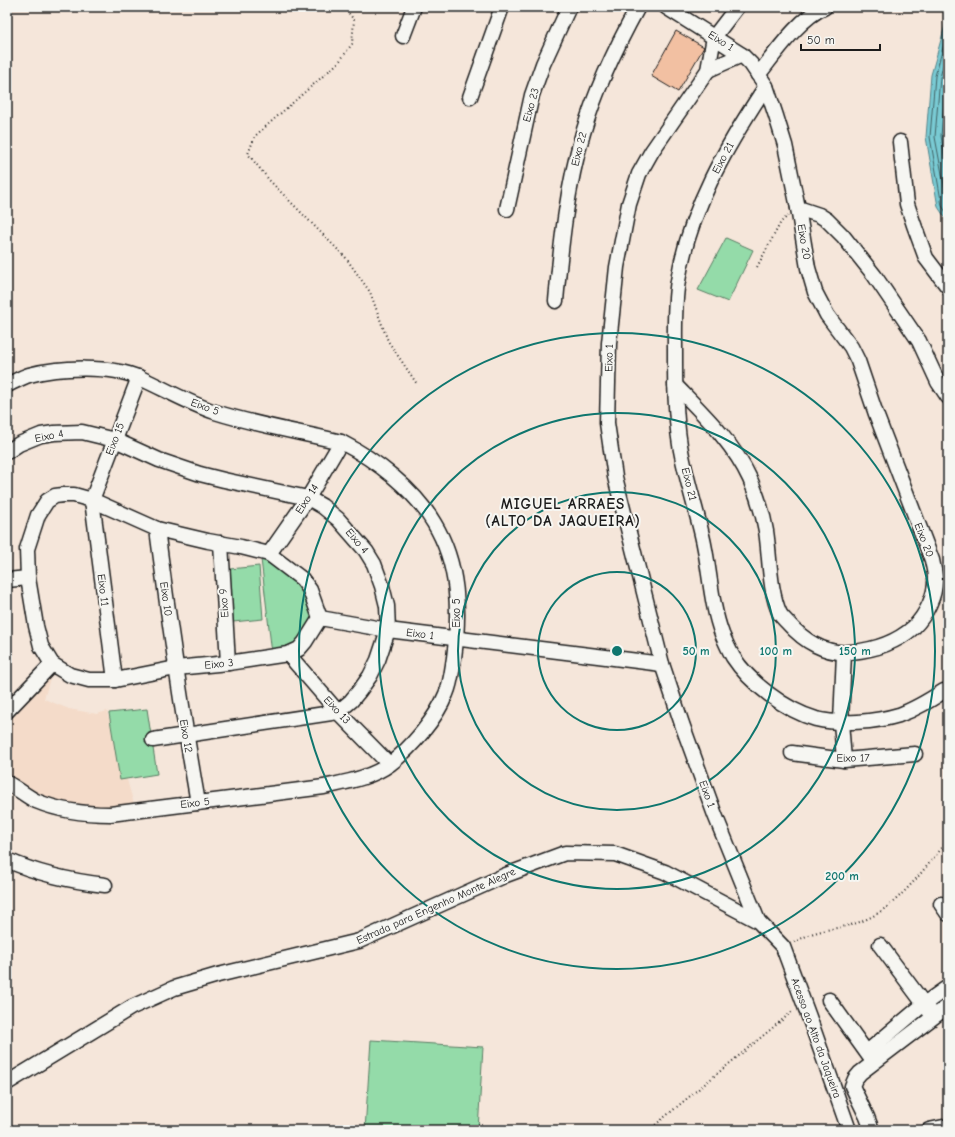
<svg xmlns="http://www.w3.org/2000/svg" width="955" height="1137" viewBox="0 0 955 1137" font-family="'Comic Neue',sans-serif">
  <rect width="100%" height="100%" fill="#f5e6da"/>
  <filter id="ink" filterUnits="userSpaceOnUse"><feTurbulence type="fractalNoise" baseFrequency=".025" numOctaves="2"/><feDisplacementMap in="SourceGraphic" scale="8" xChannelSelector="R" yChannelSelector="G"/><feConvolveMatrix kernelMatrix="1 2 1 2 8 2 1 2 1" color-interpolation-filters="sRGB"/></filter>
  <g filter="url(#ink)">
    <path fill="#f4dbc9" d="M52 672 44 699 69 709 97 714 107 711 134 804 96 808 57 803 32 792 7 776V721Z"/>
    <g fill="#94dba9" stroke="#587c62">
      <path d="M726 238 753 250 728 302 698 290Z"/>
      <path d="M261 559 298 581 310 601 312 621 297 644 272 654Z"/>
      <path d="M259 566 263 619 233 622 230 569Z"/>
      <path d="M147 709 157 774 120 780 109 713Z"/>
      <path d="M371 1040 483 1047 478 1130H365Z"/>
    </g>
    <path fill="#79cad3" stroke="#54848a" d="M948 15V222L938 207 926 137 931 75Z"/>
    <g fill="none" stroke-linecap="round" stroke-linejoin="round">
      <g stroke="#416265" stroke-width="1">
        <path d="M948 30 935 76 930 137 942 206 948 215"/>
        <path d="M948 48 940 77 935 137 948 206"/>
        <path d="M948 71 946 78 941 136 948 176"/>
      </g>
    </g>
    <path fill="#f2c0a2" stroke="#1c1c1c" d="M676 31 704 47 678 92 651 76Z"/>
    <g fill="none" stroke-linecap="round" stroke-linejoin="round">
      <g stroke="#1c1c1c" stroke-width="17">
        <g id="minor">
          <path d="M666 7 742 55 751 64 766 86 776 116 785 145 798 208 808 268 815 292 827 315 851 347 858 361 876 414 932 560C933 566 935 572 935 578 936 595 926 615 914 627 896 643 875 650 851 652 826 655 804 641 788 623 785 620 782 617 780 614 769 591 770 556 766 531 763 513 757 495 750 479 733 442 703 414 675 385"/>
          <path d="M737 7 714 37 708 70 652 151 639 174 629 204 617 267 609 343 607 423 615 477 662 664 682 724 715 815 758 921"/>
          <path d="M403 36 414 7"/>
          <path d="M708 70 742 55"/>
          <path d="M758 75C775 54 800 17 825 7"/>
          <path d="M766 86C727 145 689 210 678 281 674 304 675 328 675 352 675 383 675 414 680 445 685 475 695 505 702 535 710 567 710 602 722 634 725 641 729 650 733 657 750 683 785 710 816 719 840 725 876 722 899 715 916 709 930 700 944 691"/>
          <path d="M470 97 502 7"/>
          <path d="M900 142 907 204 914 225 926 258 948 287"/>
          <path d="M798 208 819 215 827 220 843 236 874 275 919 341 938 382 948 397"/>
          <path d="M507 209 532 95 543 64 569 7"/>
          <path d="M556 301C561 244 567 187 583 133 596 89 616 47 638 7"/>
          <path d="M7 385C14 382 22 377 29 375 59 367 111 365 140 378 165 389 188 403 215 412 256 425 299 432 341 442 376 460 414 489 434 523 459 564 460 612 454 658 452 670 451 683 446 694 436 719 411 748 390 764 371 778 346 782 324 787L110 814C85 814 60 811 36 801 26 796 17 788 7 783"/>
          <path d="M7 452 19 444 41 435 54 433 82 432 115 440 159 460 200 474 224 480 308 498 322 506 338 519 366 551 374 564 382 586 387 606 388 630 378 660 370 676 360 690 351 701 338 712 153 740"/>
          <path d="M63 495H74L92 500 157 529 208 541 241 547 269 554 302 579 310 590 320 618 305 642 299 649 288 654 228 663 176 668 115 680H89L70 675 52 664 41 646 36 626 28 578 27 549 38 515 47 501 55 496Z"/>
          <path d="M157 529C169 621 182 712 198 803"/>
          <path d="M221 543 228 663"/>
          <path d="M269 554 308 498 341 442"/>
          <path d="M7 580 28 578"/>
          <path d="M320 618 388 630 662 664"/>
          <path d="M288 654 338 712 389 764"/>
          <path d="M115 680 92 500 139 377"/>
          <path d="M7 711 52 664"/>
          <path d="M792 753 844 760 915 754"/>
          <path d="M844 760 841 722 844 653"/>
          <path d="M7 860C38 874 71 881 105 885"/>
          <path d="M941 904 948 914"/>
          <path d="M880 945 930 1012"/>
          <path d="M829 1000 872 1060"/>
          <path d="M867 1052 924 1004 948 987"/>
          <path d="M7 1083 132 1007 174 988 218 975 359 941 506 875 565 853 615 854 665 872 758 921 783 947 809 1017 849 1130"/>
          <path d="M872 1130 867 1117 852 1086 855 1079 860 1073 948 1006"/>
          <path d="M929 1130 948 1126"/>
        </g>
      </g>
      <g stroke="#1c1c1c" stroke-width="2" stroke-dasharray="1 3" stroke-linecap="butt">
        <path d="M344 7 354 20 352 44 339 62 255 136 248 154 270 181 346 258 370 292 388 341 417 384"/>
        <path d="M757 267 781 222 788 216"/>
        <path d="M794 942C801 939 807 935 814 933 832 928 850 927 867 919 899 905 925 867 948 841"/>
        <path d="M649 1130 793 1011"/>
      </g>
      <use href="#minor" stroke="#f6f6f2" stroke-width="14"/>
    </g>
  </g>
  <g fill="none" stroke="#0f766e" stroke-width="2">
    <circle cx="617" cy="651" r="79"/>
    <circle cx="617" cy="651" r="159"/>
    <circle cx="617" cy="651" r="238"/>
    <circle cx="617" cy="651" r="318"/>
  </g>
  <g text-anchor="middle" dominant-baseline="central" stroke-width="4" stroke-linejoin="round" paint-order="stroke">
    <g font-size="11" fill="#1c1c1c" stroke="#f6f6f2">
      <text transform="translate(721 41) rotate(32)">Eixo 1</text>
      <text transform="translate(531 105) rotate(-75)">Eixo 23</text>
      <text transform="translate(579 149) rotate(-76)">Eixo 22</text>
      <text transform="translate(723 158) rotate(-62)">Eixo 21</text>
      <text transform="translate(804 242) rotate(80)">Eixo 20</text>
      <text transform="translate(609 358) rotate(-89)">Eixo 1</text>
      <text transform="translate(205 407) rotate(20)">Eixo 5</text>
      <text transform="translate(49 436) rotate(-11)">Eixo 4</text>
      <text transform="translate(115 439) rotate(-69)">Eixo 15</text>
      <text transform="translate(689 484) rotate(76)">Eixo 21</text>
      <text transform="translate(307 499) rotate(-57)">Eixo 14</text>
      <text transform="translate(924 540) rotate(69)">Eixo 20</text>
      <text transform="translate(357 541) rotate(50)">Eixo 4</text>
      <text transform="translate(103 590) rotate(83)">Eixo 11</text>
      <text transform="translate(166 599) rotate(82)">Eixo 10</text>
      <text transform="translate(224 603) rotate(-94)">Eixo 9</text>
      <text transform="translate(456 613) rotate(-90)">Eixo 5</text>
      <text transform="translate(420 634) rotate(7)">Eixo 1</text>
      <text transform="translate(219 664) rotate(-6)">Eixo 3</text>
      <text transform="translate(337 710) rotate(47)">Eixo 13</text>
      <text transform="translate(186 736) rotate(80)">Eixo 12</text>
      <text transform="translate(853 758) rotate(-1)">Eixo 17</text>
      <text transform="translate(707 794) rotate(70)">Eixo 1</text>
      <text transform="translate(195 803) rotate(-7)">Eixo 5</text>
      <text transform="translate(436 906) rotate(-24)">Estrada para Engenho Monte Alegre</text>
      <text transform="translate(816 1038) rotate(70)">Acesso ao Alto da Jaqueira</text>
    </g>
    <g font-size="15" font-weight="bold" letter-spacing="1" fill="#1c1c1c" stroke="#f6f6f2">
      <text x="563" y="504">MIGUEL ARRAES<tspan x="563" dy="17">(ALTO DA JAQUEIRA)</tspan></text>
    </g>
  </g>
  <circle cx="617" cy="651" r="6" fill="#0f766e" stroke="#f6f6f2" stroke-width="2"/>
  <g font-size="12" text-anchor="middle" font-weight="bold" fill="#0f766e" stroke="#f6f6f2" stroke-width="4" stroke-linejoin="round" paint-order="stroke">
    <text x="696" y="655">50 m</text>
    <text x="776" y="655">100 m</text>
    <text x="855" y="655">150 m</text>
    <text x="842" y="880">200 m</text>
  </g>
  <rect width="955" height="1137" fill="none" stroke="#f6f6f2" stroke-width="24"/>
  <rect x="12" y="12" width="931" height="1113" fill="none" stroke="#1c1c1c" stroke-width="1.5" filter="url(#ink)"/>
  <path d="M801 44v6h79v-6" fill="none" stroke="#1c1c1c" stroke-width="2"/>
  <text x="807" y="44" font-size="12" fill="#1c1c1c" stroke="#f6f6f2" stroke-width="3" paint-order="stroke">50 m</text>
</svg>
